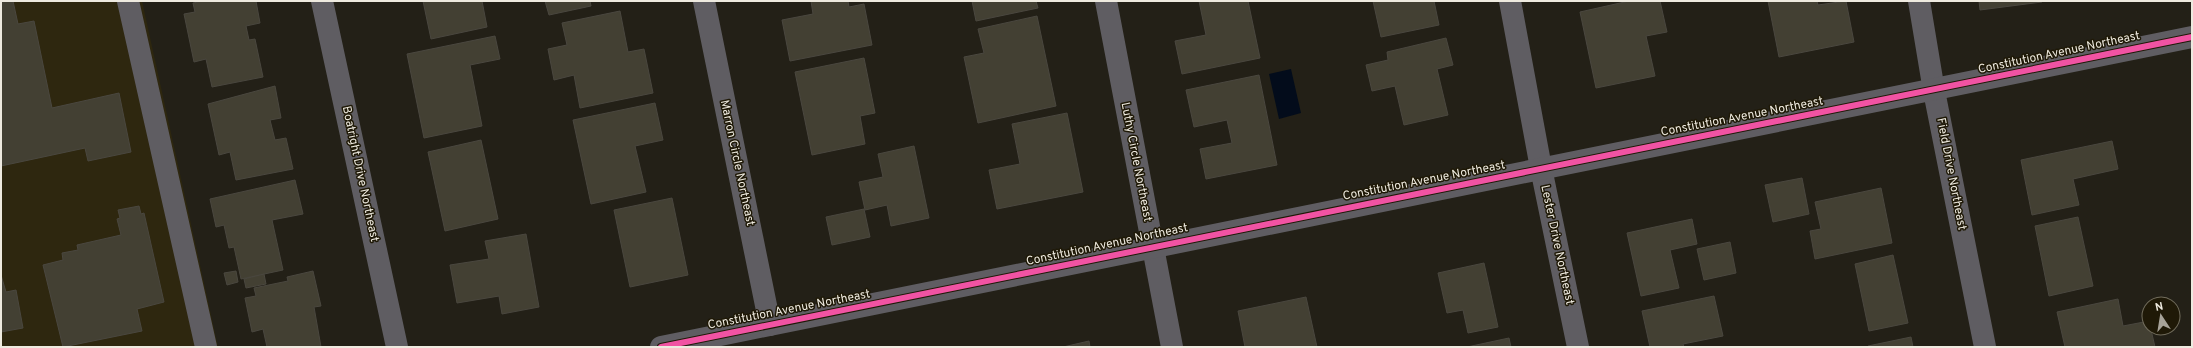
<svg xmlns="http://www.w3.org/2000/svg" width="2193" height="348" viewBox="0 0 2193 348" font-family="Overpass,sans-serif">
  <rect width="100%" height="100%" fill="#232017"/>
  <path fill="#2e270f" d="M1 1H142L218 347H1Z"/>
  <path fill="#030c1b" d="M1291 69 1301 113 1279 119 1269 74Z"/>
  <g fill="#434033" stroke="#4a473f">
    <path d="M1 1H13L18 24 34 21 52 108 119 93 131 152 88 161 85 148 1 166Z"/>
    <path d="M203 1H256L260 23 246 26 249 40 255 39 263 77 212 87 206 59 194 62 184 14 195 12 193 3Z"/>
    <path d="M423 1H482L487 27 431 39Z"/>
    <path d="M545 1H590L591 6 549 15Z"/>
    <path d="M811 1H848L849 7 864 4 872 45 790 61 782 20 813 14Z"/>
    <path d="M972 1H1036L1038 8 976 21Z"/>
    <path d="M1199 1H1248L1260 58 1182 74 1175 41 1206 35Z"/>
    <path d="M1373 1H1434L1439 25 1381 37Z"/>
    <path d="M1629 1H1660L1667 32 1646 36 1655 76 1596 88 1580 12Z"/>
    <path d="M1768 1H1817L1818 5 1846 1 1854 42 1779 57Z"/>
    <path d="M1979 1H2042V2L1980 10Z"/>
    <path d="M620 11 628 52 644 49 653 93 580 108 574 75 554 80 548 49 567 45 562 23Z"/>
    <path d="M1037 16 1056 106 978 123 964 57 984 53 978 29Z"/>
    <path d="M495 36 500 59 470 65 482 126 424 138 407 54Z"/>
    <path d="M1446 38 1453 65 1437 69 1448 115 1404 125 1395 86 1372 91 1366 65 1388 60 1387 52Z"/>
    <path d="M864 58 875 113 860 116 865 144 812 155 795 72Z"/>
    <path d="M1259 75 1277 165 1206 179 1200 149 1232 143 1227 120 1194 127 1186 90Z"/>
    <path d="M275 86 281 118 270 120 275 140 286 138 293 169 236 180 230 152 219 155 208 104Z"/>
    <path d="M655 103 663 140 635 146 646 192 591 204 573 120Z"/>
    <path d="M1067 113 1083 192 997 209 989 170 1020 164 1012 124Z"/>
    <path d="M481 140 498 219 445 231 428 152Z"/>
    <path d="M2112 141 2118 169 2073 179 2079 205 2032 215 2021 160Z"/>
    <path d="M914 146 929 218 891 226 887 205 865 210 859 182 883 177 878 154Z"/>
    <path d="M1802 178 1809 214 1773 222 1765 185Z"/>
    <path d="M295 180 303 214 272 220 283 270 241 279 234 247 229 248 224 225 216 227 210 199Z"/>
    <path d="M1881 188 1892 243 1815 259 1810 231 1821 229 1815 202Z"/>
    <path d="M672 198 688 275 630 287 614 210Z"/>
    <path d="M139 206 141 214 144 213 164 302 137 309 142 331 63 347 43 265 63 260 62 253 78 250 77 245 121 235 117 219 120 218 118 210Z"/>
    <path d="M864 209 870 237 832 245 826 217Z"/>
    <path d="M2078 217 2093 286 2049 296 2035 226Z"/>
    <path d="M1692 219 1697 244 1670 250 1679 288 1641 296 1627 233Z"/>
    <path d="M526 234 539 307 502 314 499 296 457 303 450 265 489 259 485 241Z"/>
    <path d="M1730 242 1736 273 1704 280 1697 249Z"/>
    <path d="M1893 255 1908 323 1869 331 1855 264Z"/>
    <path d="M1484 263 1498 327 1468 333 1463 310 1447 313 1438 273Z"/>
    <path d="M236 271 238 282 227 285 224 273Z"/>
    <path d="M313 271 321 306 314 307 321 347H267L263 329 252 332 245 298 256 296 254 288 288 281 287 277Z"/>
    <path d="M264 274 266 284 246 288 244 279Z"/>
    <path d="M1 275 6 292 16 290 23 328 1 332Z"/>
    <path d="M1714 296 1723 336 1683 344 1684 347H1650L1642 311Z"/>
    <path d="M1306 297 1317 347H1245L1238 311Z"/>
    <path d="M2118 299 2123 326 2149 321 2155 347H2065L2057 312Z"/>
    <path d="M1911 337 1913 347H1869L1868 346Z"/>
    <path d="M1509 338 1511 347H1467Z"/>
    <path d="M1089 341 1090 347H1063Z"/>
  </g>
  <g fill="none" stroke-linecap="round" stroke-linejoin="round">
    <g stroke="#5f5d62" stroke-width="22">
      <path d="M128 1 206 347"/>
      <path d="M322 1 397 347"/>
      <path d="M704 1 770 325"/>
      <path d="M1106 1 1172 347"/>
      <path d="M1510 1 1541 168 1578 347"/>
      <path d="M1919 1 1934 91 1985 347"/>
      <path d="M661 347 2192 37"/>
    </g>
    <g stroke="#1f1907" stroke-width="8">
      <path id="cycleway" d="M661 347 2192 37"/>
    </g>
    <use href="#cycleway" stroke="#f153a3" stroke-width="6"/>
  </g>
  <g text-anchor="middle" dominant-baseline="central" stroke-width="3" stroke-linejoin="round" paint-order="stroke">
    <g font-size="12" fill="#eeeadf" stroke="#1f1907">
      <text transform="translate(2059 53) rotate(-12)">Constitution Avenue Northeast</text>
      <text transform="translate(1742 117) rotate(-11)">Constitution Avenue Northeast</text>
      <text transform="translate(1136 162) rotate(79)">Luthy Circle Northeast</text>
      <text transform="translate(737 163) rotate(78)">Marron Circle Northeast</text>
      <text transform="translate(360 174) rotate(78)">Boatright Drive Northeast</text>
      <text transform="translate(1951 174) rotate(79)">Field Drive Northeast</text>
      <text transform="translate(1424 181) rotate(-11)">Constitution Avenue Northeast</text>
      <text transform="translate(1107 245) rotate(-12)">Constitution Avenue Northeast</text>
      <text transform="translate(1557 245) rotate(78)">Lester Drive Northeast</text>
      <text transform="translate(789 310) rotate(-11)">Constitution Avenue Northeast</text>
    </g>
  </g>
  <rect width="2193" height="348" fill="none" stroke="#eeeadf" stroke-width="4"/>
  <g transform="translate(2161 316) rotate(348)"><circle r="19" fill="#1f1907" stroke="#726d5d"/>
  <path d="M0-3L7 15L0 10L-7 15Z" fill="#a7a399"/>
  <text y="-6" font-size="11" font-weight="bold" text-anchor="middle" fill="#eeeadf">N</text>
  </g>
</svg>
